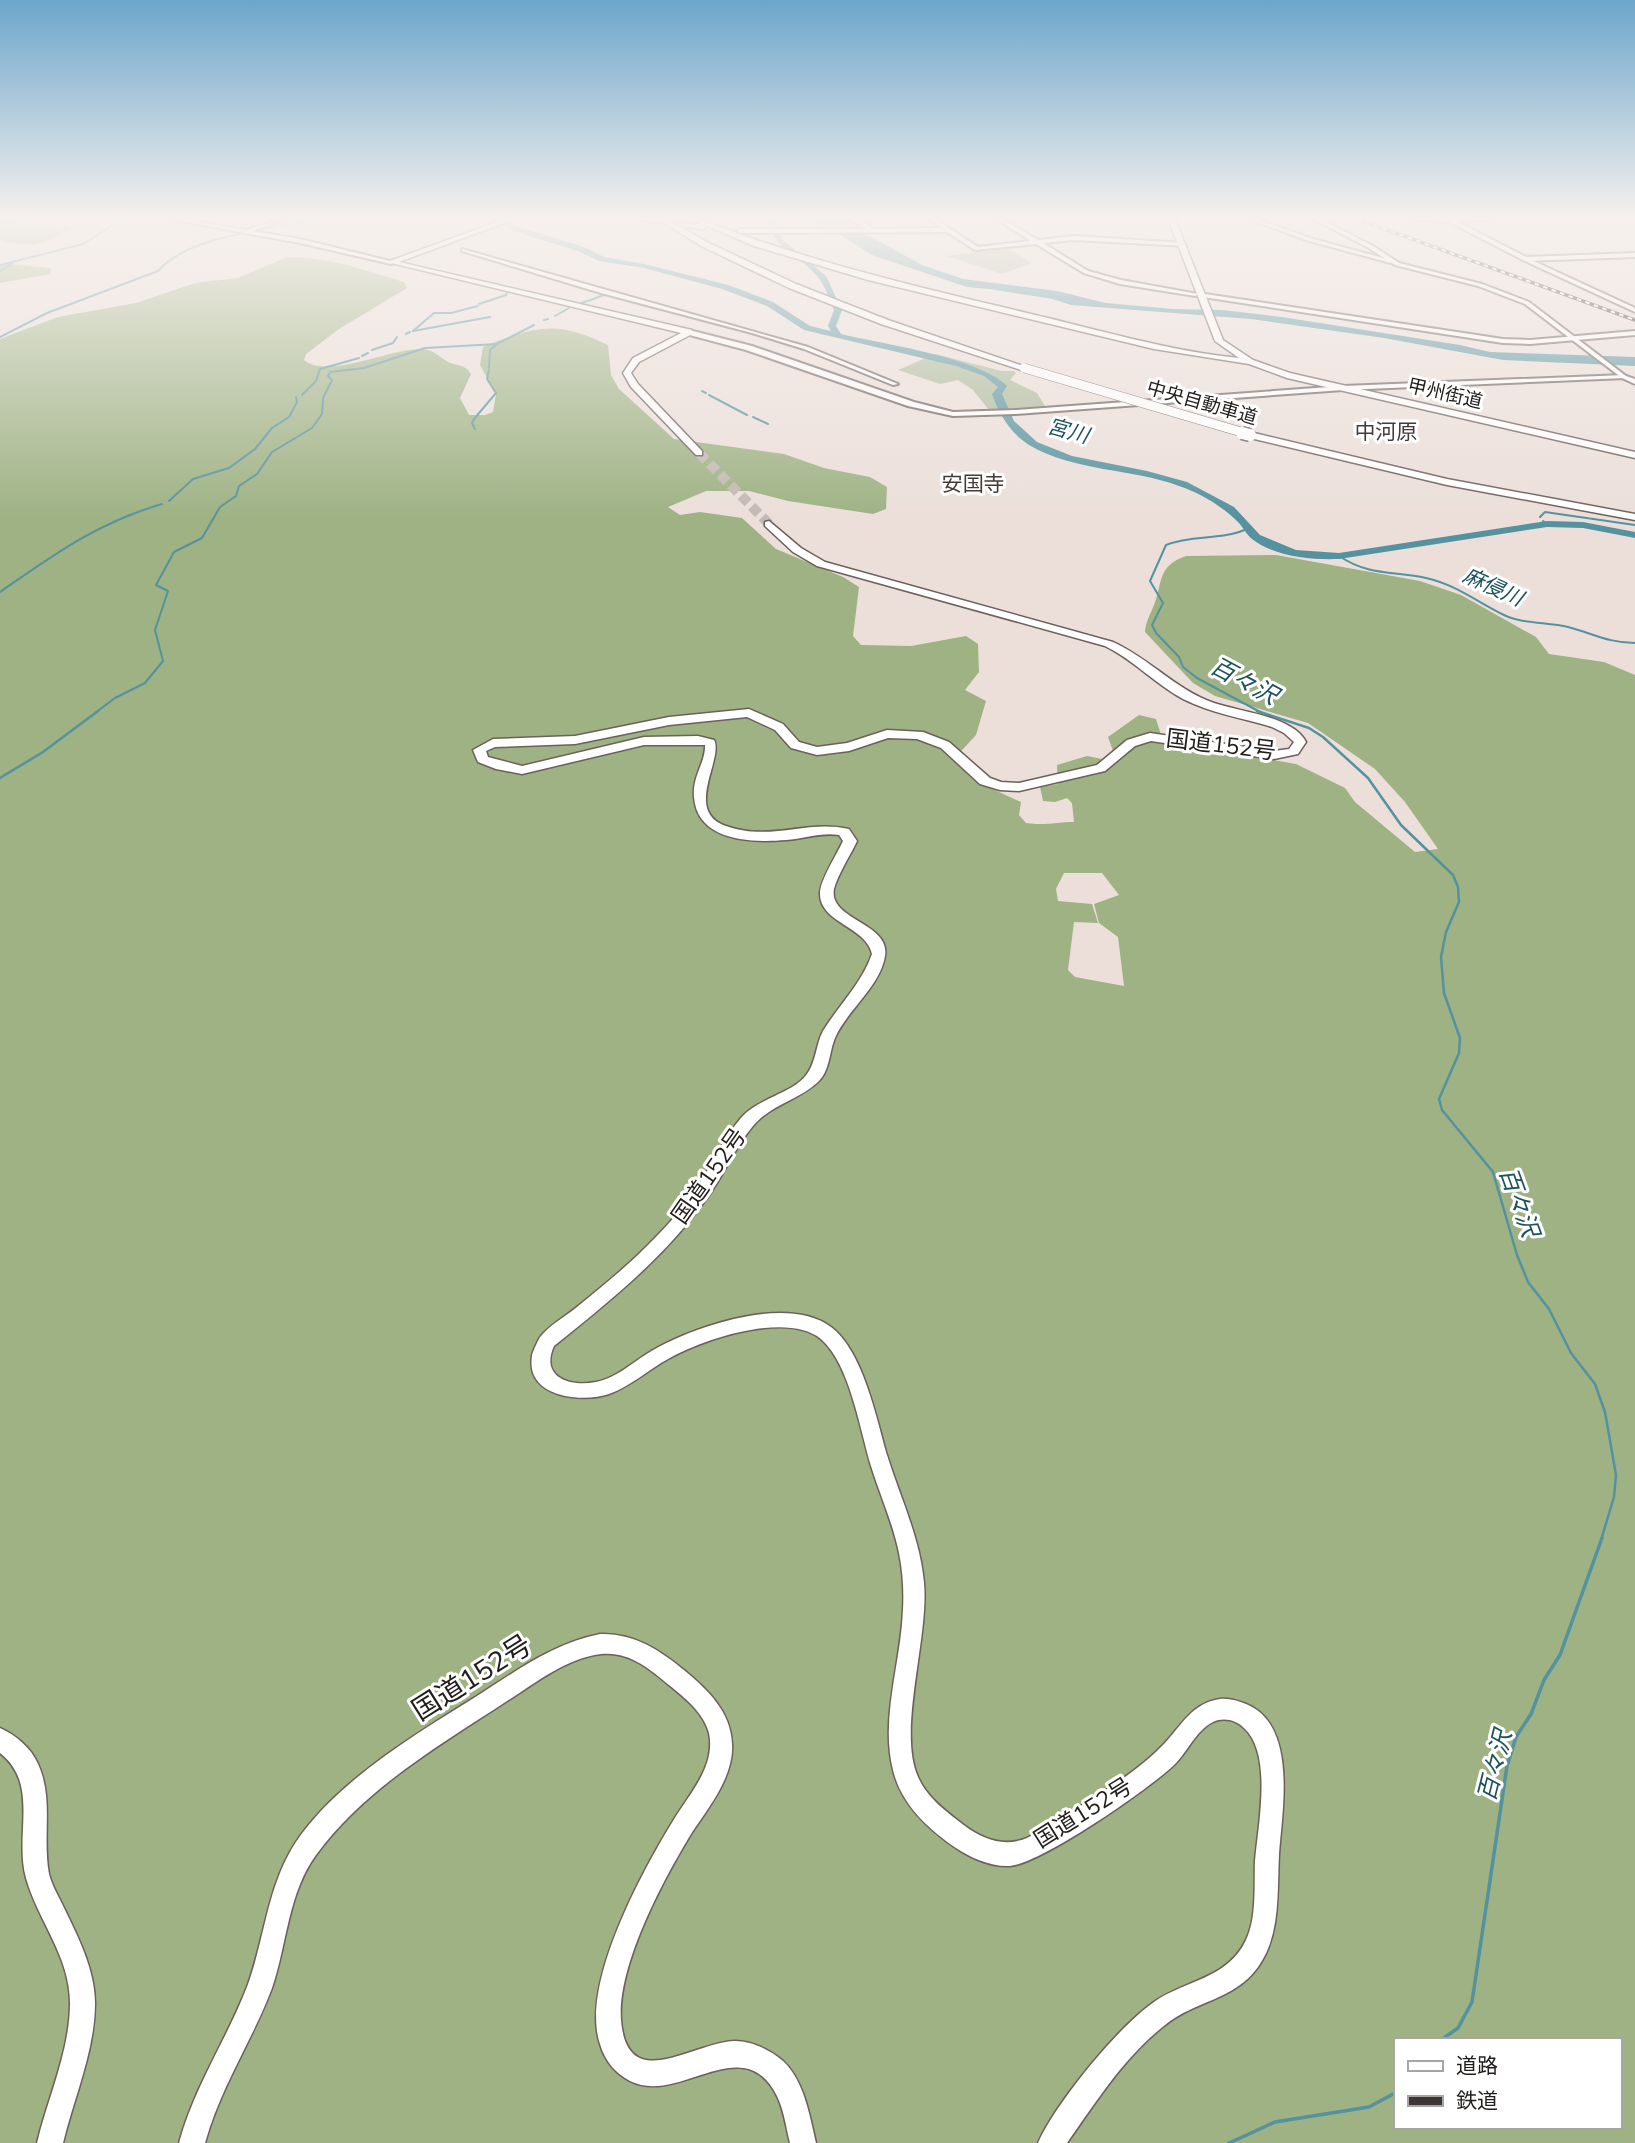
<svg xmlns="http://www.w3.org/2000/svg" width="1635" height="2143" viewBox="0 0 1635 2143" font-family="'Nunito Sans','Noto Sans JP',sans-serif">
  <rect width="100%" height="100%" fill="#ecdfda"/>
  <g fill="#abb999">
    <path d="M1007 248 1032 263 1002 274 946 256Z"/>
    <path d="M935 354 1002 371H1014L1016 373 1010 380 1037 393 1046 408 989 410 973 390 958 380 940 384 898 370Z"/>
  </g>
  <g fill="#9eb284" fill-rule="evenodd">
    <path d="M0 219 73 227C45 244 33 249 0 240Z"/>
    <path d="M287 257C325 256 368 271 404 282L407 288 339 329 306 354 304 360C327 380 394 347 423 349 434 350 439 357 448 362 457 366 465 364 471 374L460 398 469 415H485L493 412 496 394 480 365 483 347C491 343 500 340 509 337 550 323 569 327 608 345L611 375 619 389 674 439 784 454 824 468 870 477 887 487 886 509 873 514 788 501 749 491H706L668 507 680 515 700 512 742 518 776 549 843 577 859 587 853 636 861 645 911 646 966 636 978 644 979 672 965 690 986 701 976 735 953 760 986 786 1021 802 1019 815 1026 823C1045 826 1056 822 1074 822L1072 803 1067 798 1055 802 1043 801 1040 787 1058 784 1057 765 1087 756 1117 762 1108 737 1139 715 1156 719 1163 741 1296 764 1345 788 1355 802 1415 852 1438 849 1405 802 1375 769 1308 723 1215 696 1193 683 1145 632C1146 621 1150 615 1154 605 1163 582 1157 566 1186 556L1276 555 1420 581 1461 595 1536 637 1549 654 1604 662 1635 675V2143H0V339L58 317 136 303 195 283 238 278ZM1064 873H1102L1119 895 1094 904 1099 923 1118 937 1124 986 1075 977 1068 970 1074 922 1098 923 1092 904 1058 901 1056 889ZM1395 2040H1619V2127H1395Z"/>
    <path d="M7 264 51 268 50 274 0 283V266Z"/>
  </g>
  <path fill="#54929f" d="M807 219H839L922 265 963 279 1057 291 1106 303 1173 309 1222 310 1282 317 1460 345 1490 352 1635 357V366L1503 360 1384 338 1251 319 1071 305 1034 293 967 287 872 255 828 227Z"/>
  <g fill="none" stroke-linecap="round" stroke-linejoin="round">
    <g stroke="#54929f" stroke-width="2">
      <path d="M0 265 83 244 123 219"/>
      <path d="M0 271 13 263"/>
      <path d="M582 303 604 295"/>
      <path d="M479 304 506 295 508 291 503 290"/>
      <path d="M555 316 569 308"/>
      <path d="M544 320 548 319"/>
      <path d="M413 331 490 317"/>
      <path d="M413 331 434 313H451L478 306"/>
      <path d="M406 334 410 332"/>
      <path d="M0 337 47 313 158 271C190 234 274 229 321 219"/>
      <path d="M372 350 393 343 397 337"/>
      <path d="M362 356 368 353"/>
      <path d="M489 368 490 350 497 344"/>
      <path d="M702 391 706 393"/>
      <path d="M302 395 316 381 320 369 359 358"/>
      <path d="M709 395 747 415"/>
      <path d="M753 417 768 424"/>
      <path d="M475 429 472 423 474 419 496 393 487 379 489 370"/>
      <path d="M169 501 193 479 229 468 255 449 272 428 289 417 297 402 296 397"/>
      <path d="M1540 517 1545 512 1635 525"/>
      <path d="M1543 521 1547 524"/>
      <path d="M1249 528C1223 541 1193 534 1166 545L1150 581 1163 603 1152 625 1156 633 1179 657 1183 667 1197 678 1262 713"/>
      <path d="M1339 556C1369 576 1393 571 1426 578 1457 585 1477 602 1504 615 1522 624 1548 622 1568 627 1592 633 1608 643 1635 643"/>
      <path d="M0 592C55 554 97 523 162 504"/>
      <path d="M95 713 115 698 145 683 163 661 155 630 168 591 156 585 174 552 202 538 220 507 236 496 239 486 257 474 272 452 312 428 322 414 323 398 332 380 328 376 330 372 364 368 425 348 497 344 534 325"/>
    </g>
    <g stroke="#54929f" stroke-width="2.5">
      <path d="M1257 711 1309 728 1323 737 1368 778 1401 825 1453 875 1458 887 1459 902 1446 932 1441 957 1444 993 1460 1038 1459 1053 1439 1099 1442 1110 1493 1172 1517 1255 1528 1282 1549 1309 1571 1353 1595 1384 1605 1412 1616 1475 1614 1497 1601 1540"/>
      <path d="M0 778 43 752 98 711"/>
    </g>
    <g stroke="#54929f" stroke-width="3.5">
      <path d="M1441 2040 1458 2028 1472 2002 1507 1766 1516 1737 1531 1714 1544 1680 1560 1655 1602 1538"/>
      <path d="M1229 2143 1275 2122 1369 2107 1395 2093"/>
    </g>
    <g fill="#54929f" fill-rule="evenodd">
      <path d="M490 219H499L519 227 584 247 604 257 644 264 728 285 773 302 810 326 831 331 828 326 834 310C830 301 826 288 820 280 801 253 779 259 767 219H774L784 241 826 276 842 310 836 326 841 334C883 344 978 357 1007 386L1002 394 1014 421 1037 442 1072 456 1147 471 1187 482 1234 507 1260 535 1296 550 1339 553 1547 521 1583 522 1635 532V538L1583 528 1547 527 1339 559C1311 560 1275 557 1252 539 1246 534 1243 527 1238 522 1222 506 1200 493 1179 486 1131 468 1075 472 1029 445 1011 434 999 414 992 394L998 387 984 376 956 366 804 330 767 306 722 289 644 268 599 261 578 251 513 231Z"/>
      <path d="M992 286 1060 296 1064 298 1060 300 995 290Z"/>
    </g>
    <path stroke="#c4b8b4" stroke-width="6" stroke-dasharray="6 3.5" stroke-linecap="butt" d="M703 227 740 231"/>
    <path stroke="#c4b8b4" stroke-width="10" stroke-dasharray="10 5" stroke-linecap="butt" d="M699 453 769 524"/>
    <g stroke="#6b605c" stroke-width="4">
      <g id="tertiary">
        <path d="M279 219H286L249 232 244 231Z"/>
        <path d="M638 219H653L662 221 659 223Z"/>
        <path d="M849 219H856L875 229 942 228 929 219H935L978 247 1031 241 996 219H1002L1038 240 1074 236 1184 243 1186 246 1074 240 1043 243 1088 271 1121 280 1198 294 1195 296 1120 284 1084 273 1036 244 975 250 947 232 740 233 737 231 740 229H866Z"/>
        <path d="M1249 219H1256L1313 239 1394 261 1391 263 1309 241Z"/>
        <path d="M1448 219H1497L1450 222Z"/>
        <path d="M677 223 703 225 706 227 703 229 679 226Z"/>
        <path d="M462 249 808 347 898 384 893 385 804 349 752 333 601 293 462 251Z"/>
        <path d="M1523 258H1527L1635 308V312L1523 260Z"/>
        <path d="M1205 294 1503 339 1530 340 1635 331V335L1530 344 1503 343 1203 297Z"/>
        <path d="M1624 375 1627 377 1626 378 1343 390 1340 388 1343 386Z"/>
      </g>
    </g>
    <g stroke="#6b605c" stroke-width="4">
      <g id="secondary">
        <path d="M1313 219H1320L1373 246 1399 263 1482 284 1529 302 1626 376 1635 379V384L1622 378 1525 304 1478 286 1395 265 1369 248Z"/>
        <path d="M1408 219H1452L1526 257 1635 253V257L1525 261 1449 222Z"/>
      </g>
    </g>
    <g stroke="#6b605c" stroke-width="4">
      <g id="primary">
        <path d="M170 219H182L300 239 394 262 391 264 300 243Z"/>
        <path d="M689 330 752 346 914 402 953 412 1015 410 1343 386 1347 388 1343 390 1015 414 953 416 908 406 746 350 686 334 685 332Z"/>
      </g>
    </g>
    <g stroke="#6b605c" stroke-width="3">
      <g id="trunk">
        <path d="M505 219H515L399 262 692 330V334L639 362 631 373 638 384 702 451V455H696L631 387 623 373 633 358 681 333 387 262Z"/>
        <path d="M691 219H700C808 262 919 287 1031 314 1100 330 1169 351 1239 358L1215 341 1168 219H1175L1223 340 1253 360 1290 373 1635 452V458L1287 378 1249 364 1154 349 868 280 754 246Z"/>
        <path d="M769 521 801 548 825 562 1113 642C1149 658 1176 690 1214 703 1240 712 1293 716 1306 742L1298 754 1274 759 1151 741 1135 746 1105 771 1019 791 1000 790 980 784 941 748 917 739 888 738 849 751 817 755 791 748 775 730 747 717 669 725 575 744 495 747 486 751 488 757 522 766 644 737 698 736 714 740C724 759 683 811 726 826 770 842 808 819 849 829L857 841C850 856 838 874 834 889 828 920 891 923 885 956 880 987 847 1010 835 1038 829 1052 830 1071 818 1082 799 1100 770 1105 753 1126 734 1148 724 1175 707 1198 665 1257 610 1301 554 1346 540 1377 569 1387 596 1382 618 1378 636 1359 655 1349 698 1325 788 1295 831 1327 862 1350 876 1416 886 1452 899 1495 920 1537 924 1583 929 1638 897 1731 918 1777 927 1798 948 1813 965 1826 984 1840 1006 1848 1029 1837 1070 1812 1131 1779 1164 1744 1182 1725 1192 1703 1220 1699 1229 1698 1238 1701 1246 1704 1298 1725 1282 1811 1279 1854 1277 1892 1281 1935 1258 1967 1235 2000 1194 2001 1165 2025 1124 2057 1096 2102 1067 2143H1038C1056 2103 1117 2028 1154 2002 1185 1980 1228 1979 1246 1940 1257 1918 1254 1885 1255 1861 1258 1825 1273 1754 1244 1728 1236 1720 1224 1717 1213 1722 1196 1730 1187 1753 1174 1765 1149 1789 1042 1863 1010 1866 991 1867 971 1858 956 1848 928 1829 901 1804 893 1770 880 1718 901 1663 903 1610 904 1591 903 1572 899 1553 893 1523 880 1495 871 1466 860 1430 850 1364 821 1339 787 1311 703 1339 668 1359 648 1370 631 1386 609 1394 583 1403 525 1398 532 1356 532 1353 539 1338 541 1336 550 1325 566 1316 577 1307 604 1285 630 1264 654 1239 670 1223 686 1204 698 1186 713 1163 723 1139 741 1118 758 1098 794 1093 807 1074 816 1062 816 1044 823 1031 839 1005 862 983 872 954 866 926 818 923 820 892 821 879 837 854 843 841L839 835C821 832 804 839 786 840 751 843 697 841 694 797 692 776 706 762 705 745H644L522 774 496 769 478 762 473 750 493 739 575 736 669 717 749 709 783 724 799 742 817 747 847 743 887 730 923 732 949 742 990 778 1001 782 1019 783 1097 765 1127 740 1150 733 1274 751 1289 749 1294 742 1284 733 1272 727C1243 718 1210 713 1183 699 1155 684 1134 660 1105 646L817 566 793 552 765 526V522Z"/>
        <path d="M600 1634C634 1633 660 1650 685 1671 708 1690 731 1712 732 1744 734 1777 708 1808 691 1834 663 1880 617 1966 621 2020 627 2096 693 2042 735 2041 752 2041 770 2050 783 2061 804 2080 810 2117 816 2143H790C786 2127 784 2110 777 2096 743 2028 679 2106 630 2081 615 2073 605 2061 600 2044 580 1985 642 1872 673 1821 689 1794 716 1767 709 1733 704 1713 684 1697 669 1685 649 1668 628 1651 601 1654 566 1658 536 1683 507 1701 440 1745 364 1789 316 1855 288 1893 287 1944 272 1988 252 2041 220 2088 205 2143H179C195 2085 226 2041 247 1987 265 1939 267 1886 296 1842 337 1781 416 1734 477 1696 516 1671 554 1643 600 1634Z"/>
        <path d="M0 1728C16 1735 31 1748 38 1764 54 1799 42 1837 49 1874 52 1886 59 1897 64 1908 78 1937 95 1970 95 2003 95 2051 74 2097 63 2143H37C48 2097 70 2051 70 2003 70 1956 38 1921 26 1878 14 1835 40 1784 0 1753Z"/>
      </g>
    </g>
    <g stroke="#6b605c" stroke-width="3">
      <g id="motorway">
        <path d="M658 219H667L707 242 796 284 888 320 1029 368 1021 370 881 324 789 288 701 246Z"/>
        <path d="M1250 432 1447 479 1635 514V520L1447 485 1246 437V433Z"/>
      </g>
    </g>
    <use href="#tertiary" fill="#fff" fill-rule="evenodd"/>
    <use href="#secondary" fill="#fff" fill-rule="evenodd"/>
    <use href="#primary" fill="#fff" fill-rule="evenodd"/>
    <use href="#trunk" fill="#fff" fill-rule="evenodd"/>
    <use href="#motorway" fill="#fff" fill-rule="evenodd"/>
    <g stroke="#3c3734" stroke-width="3.5">
      <path id="rail" d="M1357 219 1635 320"/>
    </g>
    <use href="#rail" stroke="#fff" stroke-width="2" stroke-dasharray="4.5" stroke-linecap="butt"/>
    <g stroke="#6b605c" stroke-width="10" stroke-linecap="butt">
      <path id="motorway-bridge-far1" d="M1024 368 1248 434"/>
    </g>
    <g stroke="#6b605c" stroke-width="15" stroke-linecap="butt">
      <path id="motorway-bridge" d="M1242 433 1250 435"/>
    </g>
    <use href="#motorway-bridge-far1" stroke="#fff" stroke-width="9"/>
    <use href="#motorway-bridge" stroke="#fff" stroke-width="12"/>
  </g>
  <linearGradient id="sky" x2="0" y2="1"><stop stop-color="#6da6cb"/><stop offset="0.42" stop-color="#f6f1ee"/><stop offset="1" stop-color="#f6f1ee" stop-opacity="0"/></linearGradient>
  <rect width="1635" height="519" fill="url(#sky)"/>
  <g text-anchor="middle" dominant-baseline="central" stroke-width="6" stroke-linejoin="round" paint-order="stroke">
    <g font-size="19" fill="#221e1c" stroke="#fff">
      <text transform="translate(1445 394) rotate(13)">甲州街道</text>
      <text transform="translate(1202 403) rotate(16)">中央自動車道</text>
    </g>
    <g font-size="21" font-style="italic" fill="#1d535e" stroke="#fff">
      <text transform="translate(1068 431) rotate(15)">宮川</text>
      <text transform="translate(1493 587) rotate(24)">麻侵川</text>
    </g>
    <g font-size="21" fill="#443a36" stroke="#fff">
      <text x="1386" y="432">中河原</text>
      <text x="973" y="484">安国寺</text>
    </g>
    <g font-size="23" fill="#221e1c" stroke="#fff">
      <text transform="translate(1221 745) rotate(7)">国道152号</text>
      <text transform="translate(709 1176) rotate(-55)">国道152号</text>
      <text transform="translate(1083 1813) rotate(-32)">国道152号</text>
    </g>
    <g font-size="24" font-style="italic" fill="#1d535e" stroke="#fff">
      <text transform="translate(1244 681) rotate(28)">百々沢</text>
      <text transform="translate(1519 1202) rotate(70)">百々沢</text>
      <text transform="translate(1495 1766) rotate(-76)">百々沢</text>
    </g>
    <g font-size="28" fill="#221e1c" stroke="#fff">
      <text transform="translate(472 1678) rotate(-32)">国道152号</text>
    </g>
  </g>
  <rect x="1394" y="2038" width="228" height="91" fill="#ffffff" stroke="#a7a5a4" stroke-width="2"/>
  <rect x="1408" y="2061" width="35" height="10" fill="#ffffff" stroke="#a7a5a4" stroke-width="2"/>
  <text x="1456" y="2073" font-size="21" fill="#221e1c">道路</text>
  <rect x="1408" y="2096" width="35" height="10" fill="#3c3734" stroke="#a7a5a4" stroke-width="2"/>
  <text x="1456" y="2108" font-size="21" fill="#221e1c">鉄道</text>
</svg>
